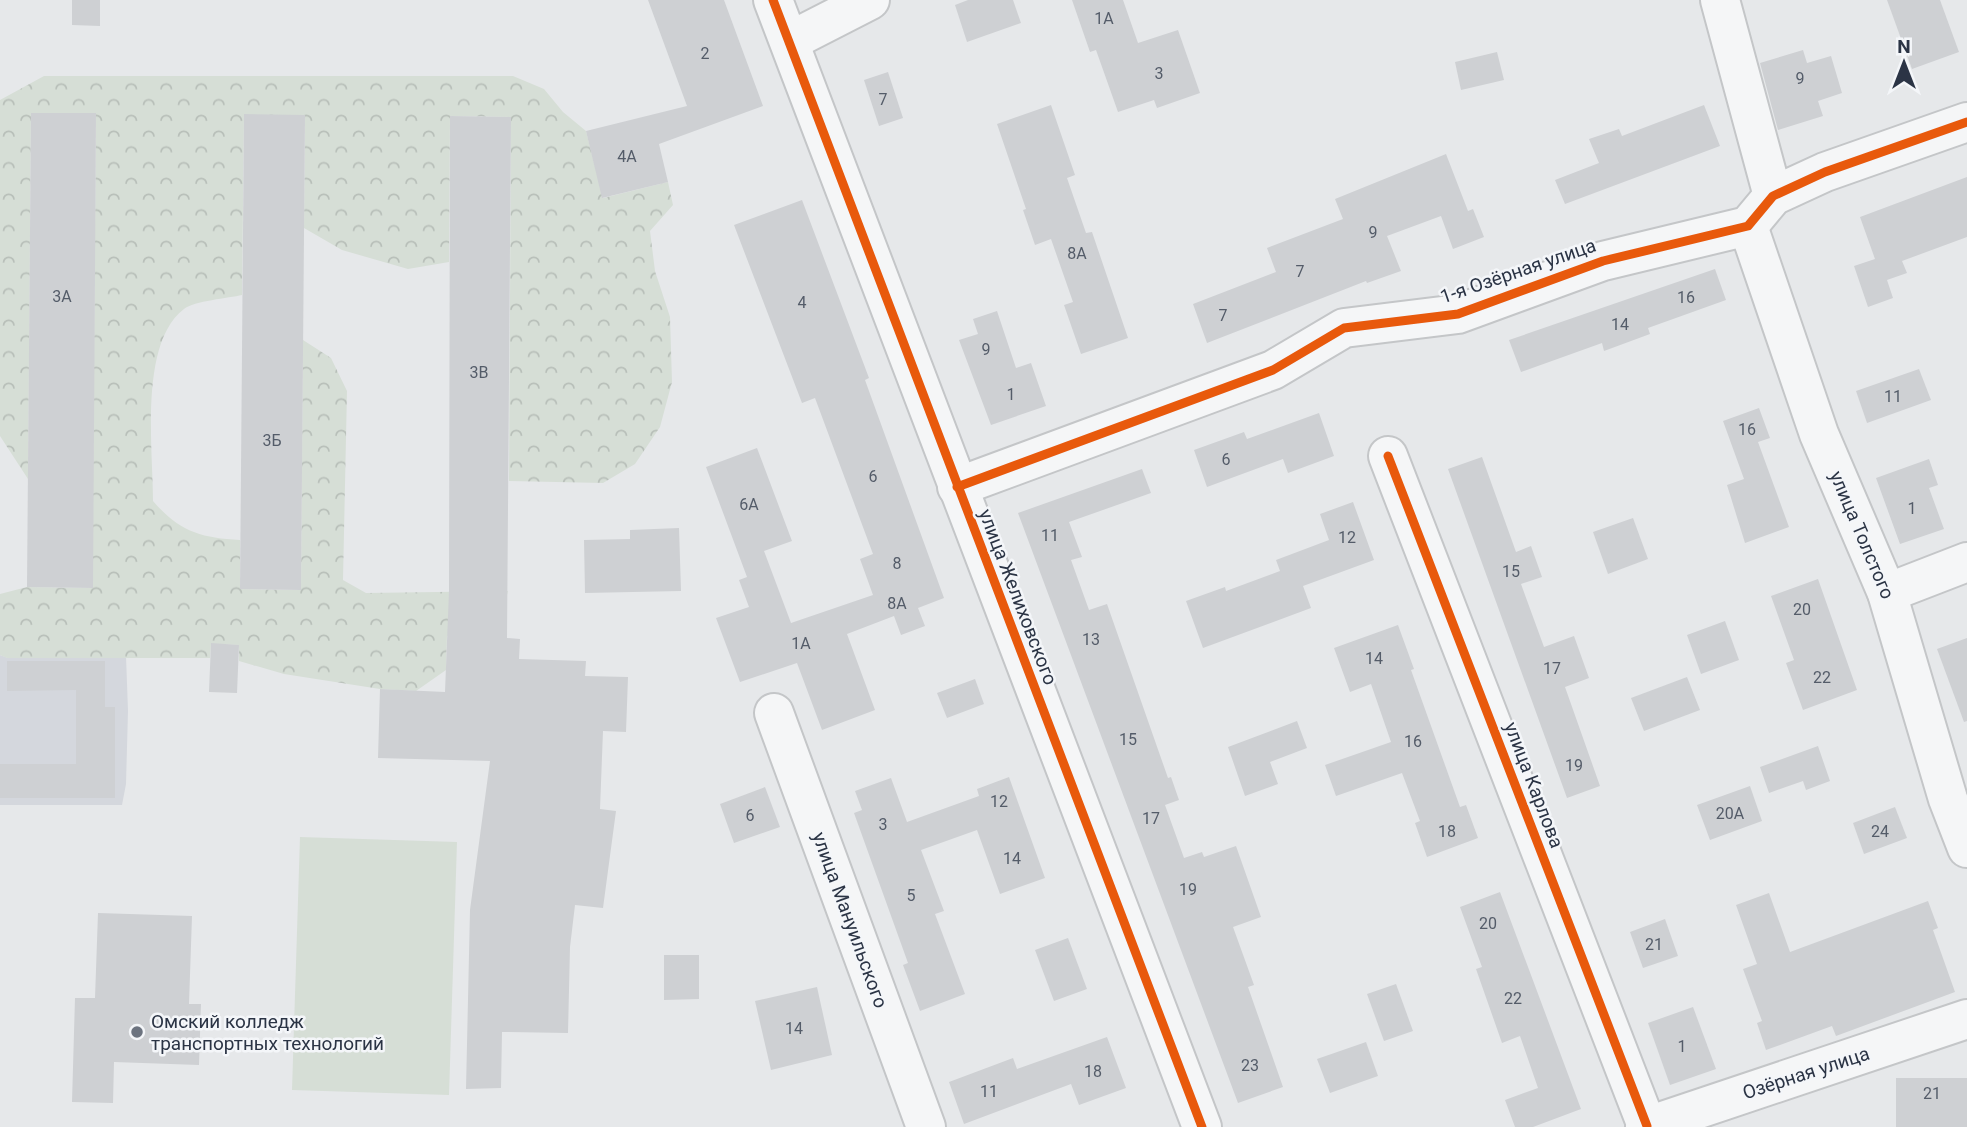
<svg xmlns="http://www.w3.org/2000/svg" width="1967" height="1127" viewBox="0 0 1967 1127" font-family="Roboto,sans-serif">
  <defs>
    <pattern id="forest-crowns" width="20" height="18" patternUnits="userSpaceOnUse" patternTransform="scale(1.75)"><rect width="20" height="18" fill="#d6ded6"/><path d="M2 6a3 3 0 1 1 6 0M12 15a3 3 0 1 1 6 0" fill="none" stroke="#b8bfb9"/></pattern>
  </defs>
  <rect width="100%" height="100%" fill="#e6e8ea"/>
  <path fill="#d4d7dd" d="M0 655 8 658 126 656 128 711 126 784 122 805H0Z"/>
  <path fill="url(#forest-crowns)" d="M44 76H513L544 89 563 112 586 131 603 198 668 182 673 205 650 231 655 271 670 317 672 382 660 427 635 464 603 483 509 481 511 117 450 116 449 262 408 269 342 250 304 228 305 115H244L242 295C229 298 194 301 184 309 139 343 153 449 153 501 179 531 200 538 240 540V589L301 590 303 340 331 358 347 391 343 580 366 593 508 591 499 626 447 636 446 670 416 691 380 689 284 674 239 661V645L211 644 210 658H7L0 655V594L27 587 92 588 96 113H31L28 479 0 436V100Z"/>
  <path fill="#d6ded6" d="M300 837 457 842 449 1095 292 1090Z"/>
  <g fill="#ced0d3">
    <path d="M72 0H100V26L72 25Z"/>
    <path d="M648 0H724L763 106 659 144 668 182 602 198 586 131 687 106Z"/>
    <path d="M968 0H1013L1021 23 967 42 955 5Z"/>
    <path d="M1072 0H1123L1138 43 1178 30 1200 93 1157 108 1154 100 1118 112 1096 50 1090 52Z"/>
    <path d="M1887 0H1940L1959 52 1912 69Z"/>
    <path d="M1803 50 1807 63 1831 56 1842 93 1818 101 1823 116 1778 130 1760 63Z"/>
    <path d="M1497 52 1504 80 1461 90 1455 62Z"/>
    <path d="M888 72 903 118 879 126 864 80Z"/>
    <path d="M1051 105 1075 175 1067 178 1086 233 1092 232 1128 338 1081 354 1064 305 1073 302 1051 239 1035 245 1023 210 1026 209 997 124Z"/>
    <path d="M1704 105 1720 146 1565 204 1555 180 1599 163 1589 139 1619 129 1622 136Z"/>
    <path d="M31 113H96L93 588 27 587Z"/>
    <path d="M244 114 305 115 301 590 240 589Z"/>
    <path d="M450 116 511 117 507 638 520 639 519 659 586 661 585 676 628 677 626 732 603 731 600 809 616 811 603 908 575 905 570 947 568 1033 502 1032 501 1088 466 1089 470 910 490 761 378 758 380 689 445 692 449 591Z"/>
    <path d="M1446 154 1468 211 1473 209 1484 237 1453 249 1441 216 1387 236 1401 271 1367 283 1366 281 1207 343 1193 304 1276 272 1267 248 1343 219 1335 199Z"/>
    <path d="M1967 177V237L1902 261 1907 273 1887 280 1893 298 1868 307 1854 266 1875 259 1860 217Z"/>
    <path d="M802 200 869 378 865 380 944 598 918 608 925 626 901 635 894 616 847 634 875 710 822 730 797 663 740 682 716 618 749 607 739 580 747 577 706 467 757 448 792 541 764 551 791 623 873 595 860 559 873 554 815 398 802 403 734 225Z"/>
    <path d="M1715 269 1726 300 1648 328 1650 334 1604 351 1602 343 1521 372 1509 340Z"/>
    <path d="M997 311 1016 368 1031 363 1046 406 991 425 959 340 978 334 973 319Z"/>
    <path d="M1919 369 1931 400 1867 423 1856 391Z"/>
    <path d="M1759 408 1770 438 1758 442 1789 527 1745 543 1727 485 1744 479 1723 421Z"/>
    <path d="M1319 413 1334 456 1288 473 1283 459 1207 487 1194 450 1244 432 1247 439Z"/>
    <path d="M1482 457 1516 552 1531 546 1542 577 1521 584 1544 647 1574 636 1589 678 1565 687 1600 786 1567 798 1448 469Z"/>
    <path d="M1929 459 1938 485 1929 488 1944 529 1900 544 1876 478Z"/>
    <path d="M1142 469 1151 493 1069 522 1082 557 1071 560 1089 610 1107 604 1168 778 1171 777 1179 800 1165 805 1184 858 1202 852 1204 857 1236 846 1261 917 1233 927 1254 985 1248 987 1283 1087 1238 1103 1018 513Z"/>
    <path d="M1353 502 1374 560 1303 586 1311 608 1203 648 1186 601 1225 587 1226 591 1280 571 1276 560 1329 540 1320 514Z"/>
    <path d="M1633 518 1648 559 1608 574 1593 532Z"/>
    <path d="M679 528 681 591 585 593 584 540 630 539V530Z"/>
    <path d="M1818 579 1857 690 1803 710 1786 663 1794 660 1771 596Z"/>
    <path d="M1725 621 1739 660 1701 674 1687 635Z"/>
    <path d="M1398 625 1414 669 1411 670 1460 807 1466 805 1478 838 1427 857 1415 823 1420 821 1402 773 1336 796 1325 765 1391 742 1371 684 1350 692 1334 648Z"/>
    <path d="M1967 638V721L1964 722 1937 649Z"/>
    <path d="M211 643 239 645 237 693 209 692Z"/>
    <path d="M7 661H105V707H115V798H0V764H76V690L7 691Z"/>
    <path d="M1687 677 1700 710 1644 731 1631 698Z"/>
    <path d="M975 679 984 704 947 718 937 693Z"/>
    <path d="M1297 721 1307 748 1270 762 1278 784 1245 796 1228 747Z"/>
    <path d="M1818 746 1830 781 1806 790 1803 781 1769 793 1760 767Z"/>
    <path d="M1009 777 1045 878 1000 894 977 830 921 850 944 911 935 914 965 994 920 1011 903 965 908 963 854 813 862 810 855 791 891 778 907 822 979 796 977 789Z"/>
    <path d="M1750 786 1762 821 1710 840 1697 805Z"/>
    <path d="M765 787 780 827 734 843 720 804Z"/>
    <path d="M1895 807 1907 838 1864 854 1853 823Z"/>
    <path d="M1500 892 1581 1109 1533 1127H1515L1505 1100 1538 1088 1520 1036 1502 1043 1476 969 1482 967 1460 907Z"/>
    <path d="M1769 893 1790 952 1928 901 1938 928 1933 930 1955 992 1836 1036 1832 1026 1766 1050 1757 1023 1762 1021 1743 969 1757 964 1736 905Z"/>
    <path d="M98 913 192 916 189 1004H201L199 1065 114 1062 113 1103 72 1102 75 998H95Z"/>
    <path d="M1665 919 1678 956 1643 968 1630 932Z"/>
    <path d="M1068 938 1087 989 1054 1001 1035 950Z"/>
    <path d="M664 955H699V999L664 1000Z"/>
    <path d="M1396 984 1413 1031 1384 1041 1367 994Z"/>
    <path d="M817 987 832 1055 771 1070 755 1001Z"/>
    <path d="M1693 1007 1716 1069 1670 1085 1648 1023Z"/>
    <path d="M1107 1037 1126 1088 1079 1105 1071 1084 964 1124 949 1082 1013 1058 1017 1069Z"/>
    <path d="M1366 1042 1378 1076 1330 1093 1317 1059Z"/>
    <rect x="1896" y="1078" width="71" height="49"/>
  </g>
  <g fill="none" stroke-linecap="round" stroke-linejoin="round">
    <g stroke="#c4c6c8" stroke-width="42">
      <g id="minor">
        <path d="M773 0 1202 1127"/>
        <path d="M1720 0 1773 196"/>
        <path d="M790 41 870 0"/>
        <path d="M1748 226 1819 434 1887 593 1948 799 1967 848"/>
        <path d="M1388 456 1647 1126"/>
        <path d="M957 487 1273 370 1344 328 1458 314 1603 261 1748 226 1773 196 1825 172 1967 122"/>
        <path d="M1887 593 1967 562"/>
        <path d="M774 713 926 1127"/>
        <path d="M1645 1127 1967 1019"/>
      </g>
    </g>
    <use href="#minor" stroke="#f5f6f7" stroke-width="38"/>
    <g stroke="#f4f6f9" stroke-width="13">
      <g id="cycleway">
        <path d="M773 0 1202 1127"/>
        <path d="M1388 456 1647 1126"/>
        <path d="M957 487 1273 370 1344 328 1458 314 1603 261 1748 226 1773 196 1825 172 1967 122"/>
      </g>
    </g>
    <use href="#cycleway" stroke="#e8590c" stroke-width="9"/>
  </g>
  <circle fill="#6c737f" stroke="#f4f6f9" stroke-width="2.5" cx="137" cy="1032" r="7"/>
  <g text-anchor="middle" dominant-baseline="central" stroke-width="5" stroke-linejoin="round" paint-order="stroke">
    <g font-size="16" fill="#545c69">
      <text x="1104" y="18">1А</text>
      <text x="705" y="53">2</text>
      <text x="1159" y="73">3</text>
      <text x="1800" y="78">9</text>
      <text x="883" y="99">7</text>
      <text x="627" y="156">4А</text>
      <text x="1373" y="232">9</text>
      <text x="1077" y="253">8А</text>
      <text x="1300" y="271">7</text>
      <text x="62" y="296">3А</text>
      <text x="1686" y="297">16</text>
      <text x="802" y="302">4</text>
      <text x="1223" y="315">7</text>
      <text x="1620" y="324">14</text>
      <text x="986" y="349">9</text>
      <text x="479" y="372">3В</text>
      <text x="1011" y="394">1</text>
      <text x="1893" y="396">11</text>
      <text x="1747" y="429">16</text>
      <text x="272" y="440">3Б</text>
      <text x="1226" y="459">6</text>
      <text x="873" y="476">6</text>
      <text x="749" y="504">6А</text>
      <text x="1912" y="508">1</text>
      <text x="1050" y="535">11</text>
      <text x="1347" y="537">12</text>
      <text x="897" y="563">8</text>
      <text x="1511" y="571">15</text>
      <text x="897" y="603">8А</text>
      <text x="1802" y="609">20</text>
      <text x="1091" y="639">13</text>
      <text x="801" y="643">1А</text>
      <text x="1374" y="658">14</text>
      <text x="1552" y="668">17</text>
      <text x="1822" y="677">22</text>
      <text x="1128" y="739">15</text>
      <text x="1413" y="741">16</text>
      <text x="1574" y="765">19</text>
      <text x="999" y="801">12</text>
      <text x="1730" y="813">20А</text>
      <text x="750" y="815">6</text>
      <text x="1151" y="818">17</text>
      <text x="883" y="824">3</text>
      <text x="1447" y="831">18</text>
      <text x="1880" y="831">24</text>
      <text x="1012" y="858">14</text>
      <text x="1188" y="889">19</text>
      <text x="911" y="895">5</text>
      <text x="1488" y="923">20</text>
      <text x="1654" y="944">21</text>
      <text x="1513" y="998">22</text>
      <text x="794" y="1028">14</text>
      <text x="1682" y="1046">1</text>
      <text x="1250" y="1065">23</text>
      <text x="1093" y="1071">18</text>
      <text x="989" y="1091">11</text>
      <text x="1932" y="1093">21</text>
    </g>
    <g font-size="19" fill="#2b3445" stroke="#f4f6f9">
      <text transform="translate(1518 271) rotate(-19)">1-я Озёрная улица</text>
      <text transform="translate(1862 535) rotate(67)">улица Толстого</text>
      <text transform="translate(1018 597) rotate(69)">улица Желиховского</text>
      <text transform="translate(1534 785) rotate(69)">улица Карлова</text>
      <text transform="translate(850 920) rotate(70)">улица Мануильского</text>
      <text transform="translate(1806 1073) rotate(-18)">Озёрная улица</text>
    </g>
    <g font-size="19" fill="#2b3445" stroke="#f4f6f9" text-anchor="start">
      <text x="151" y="1021">Омский колледж<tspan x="151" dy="22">транспортных технологий</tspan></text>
    </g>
  </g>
  <g transform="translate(1904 63)" stroke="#f4f6f9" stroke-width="5" paint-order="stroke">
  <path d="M0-5L12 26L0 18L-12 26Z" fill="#2b3445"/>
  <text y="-10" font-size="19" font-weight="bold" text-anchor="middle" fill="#2b3445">N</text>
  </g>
</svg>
